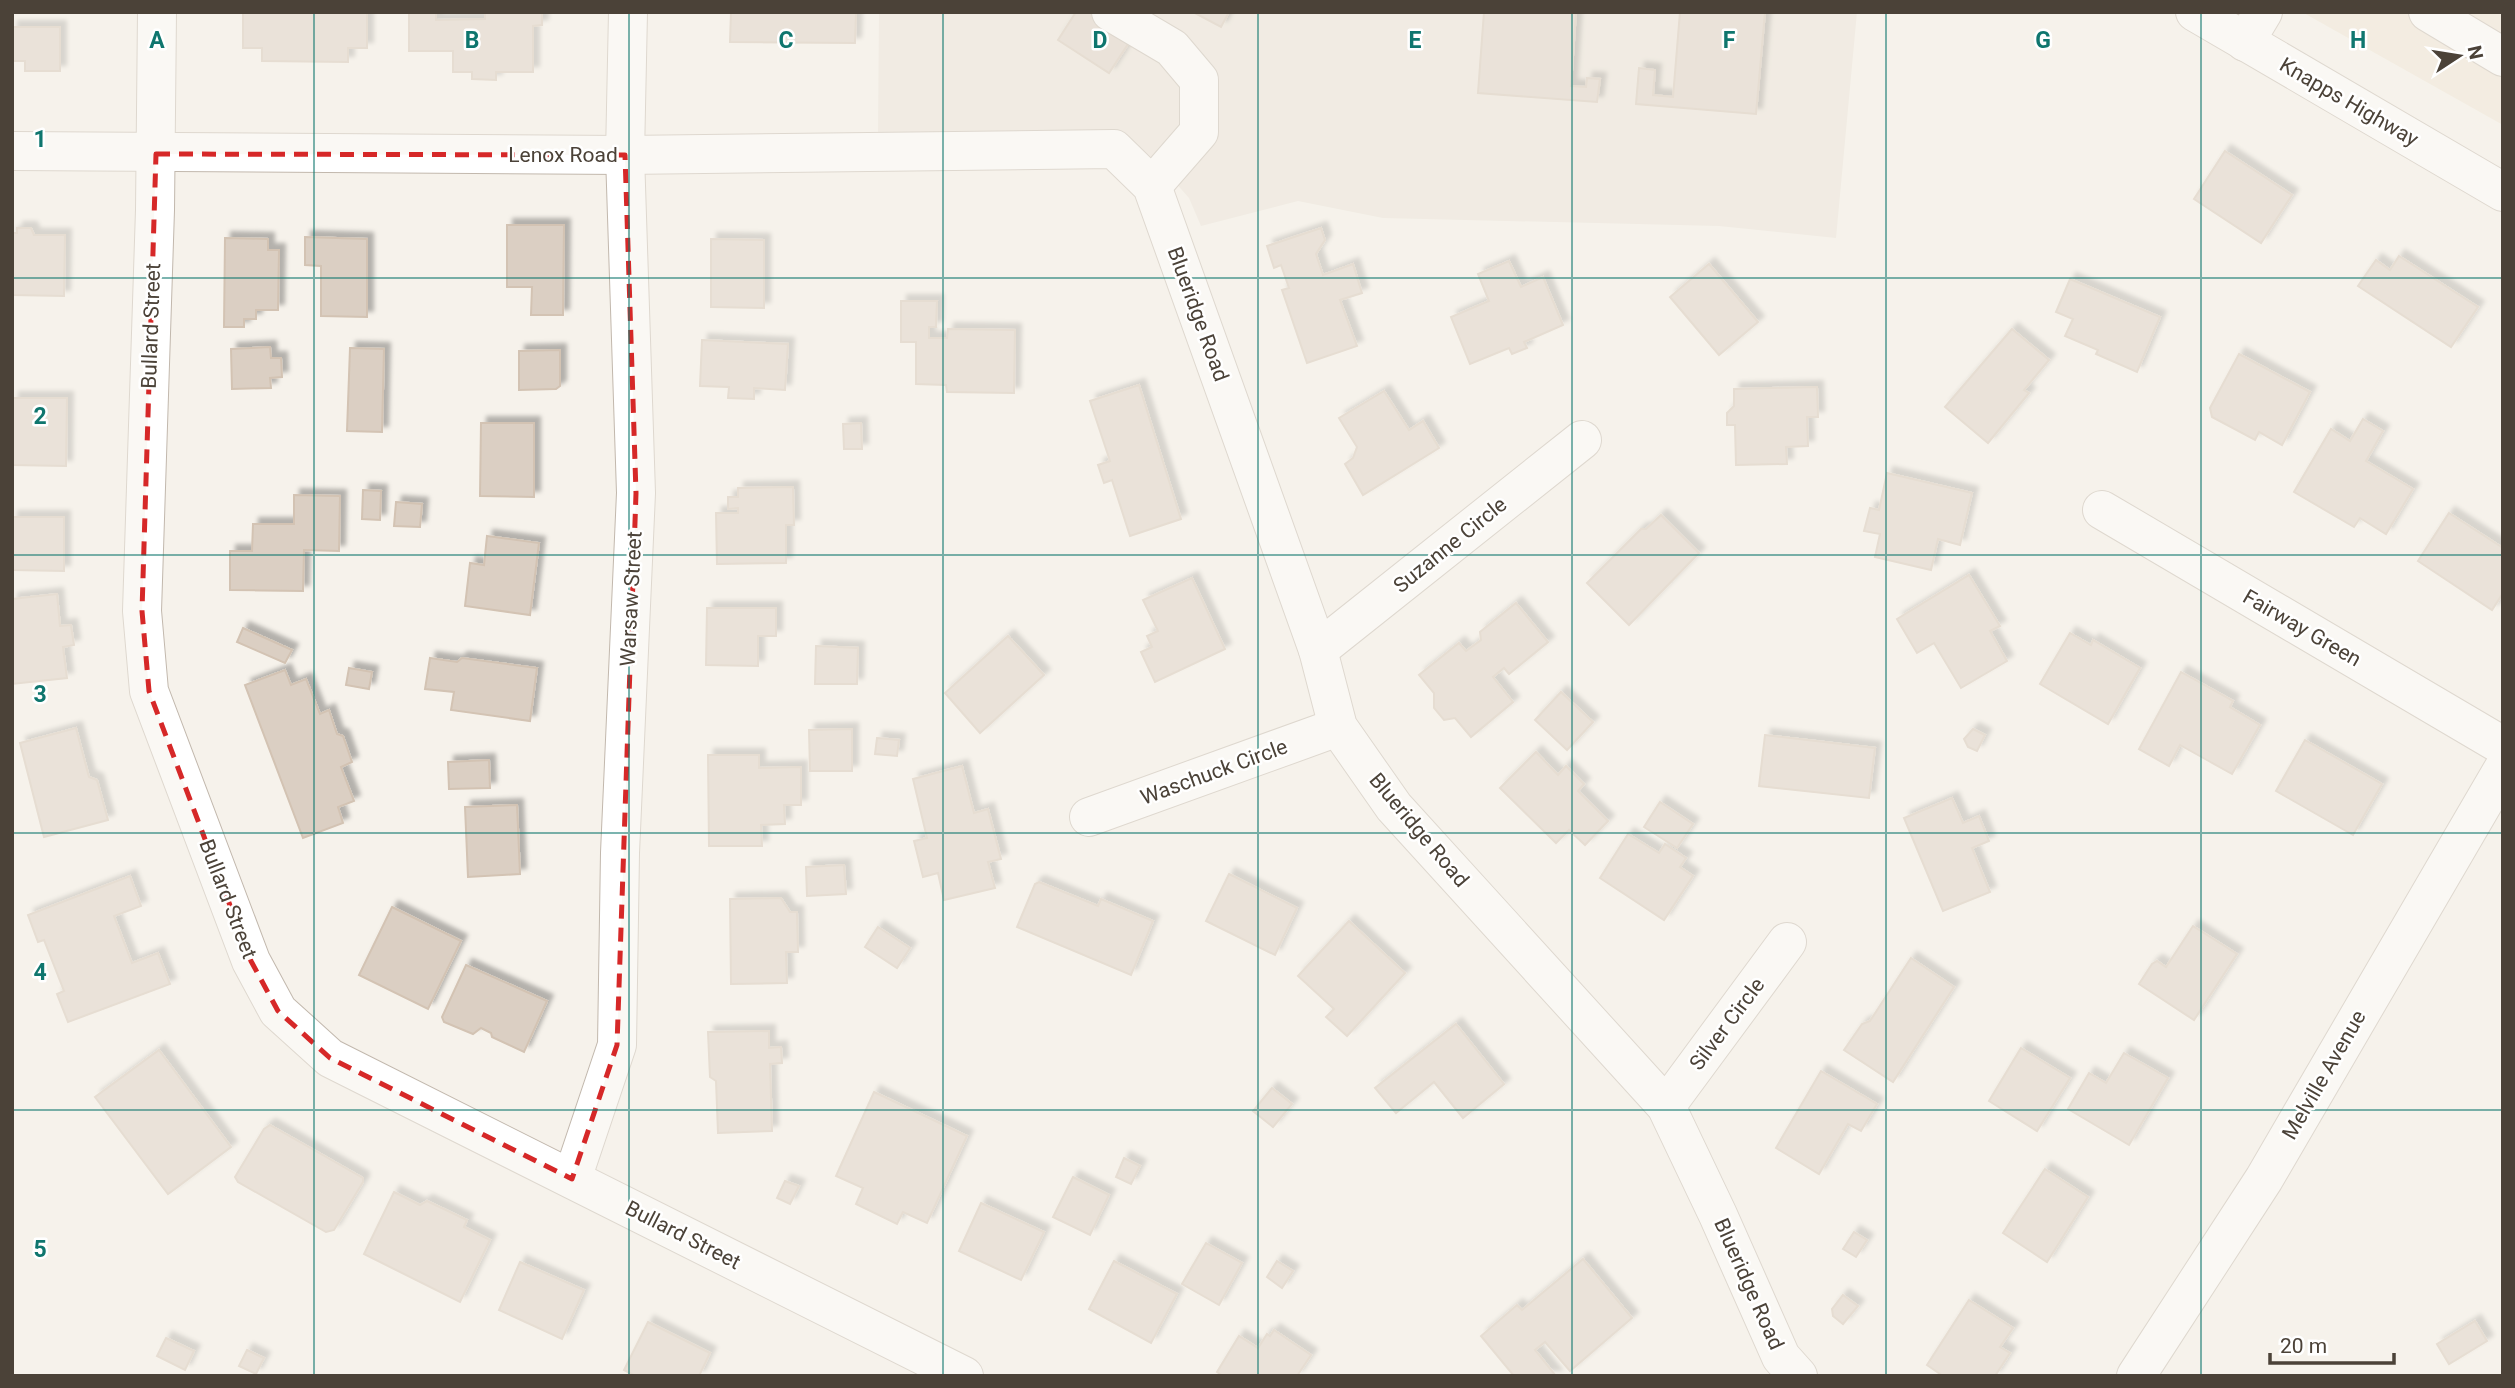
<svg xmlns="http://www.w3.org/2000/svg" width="2515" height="1388" viewBox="0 0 2515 1388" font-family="Roboto,sans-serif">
  <defs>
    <filter id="shadow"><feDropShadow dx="6" dy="-6" stdDeviation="2" flood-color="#0004"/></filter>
  </defs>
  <rect width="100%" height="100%" fill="#f6f2eb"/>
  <path fill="#eae3d9" d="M879 12H1857L1836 238 1719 226 1383 218 1298 201 1201 226 1189 198 1158 163 1142 149 1105 135 878 132Z"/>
  <path fill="#efe5d5" d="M2302 12H2503V125Z"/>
  <g fill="#dbcfc3" stroke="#d3c3b3" stroke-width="2" filter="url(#shadow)">
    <path d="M243 12H367V48H348V62L262 61V48H243Z"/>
    <path d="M409 12H436V20L485 19V12H542V25L533 26V72H496V80L472 79V72H453V51H409Z"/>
    <path d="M731 12H856L855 43 730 42Z"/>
    <path d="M1076 12H1092L1132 38 1109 73 1058 40Z"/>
    <path d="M1193 12H1229L1221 27Z"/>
    <path d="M1484 12H1576L1571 86 1586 87 1587 78 1600 79 1597 102 1478 93Z"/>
    <path d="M1680 12H1765L1756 114 1636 104 1639 68 1655 70 1653 95 1673 97Z"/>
    <path d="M12 27H60V71H25V61H12Z"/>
    <path d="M2225 151 2292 195 2261 243 2194 199Z"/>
    <path d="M507 225H564L563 315H531L532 287H507Z"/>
    <path d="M17 228H31L34 235H65L64 296 12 295V233H17Z"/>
    <path d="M1321 228 1325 240 1316 254 1323 275 1353 264 1362 293 1340 300 1357 346 1307 363 1282 290 1289 288 1281 265 1274 268 1267 246Z"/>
    <path d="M305 237 367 239V317L321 316V266L305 265Z"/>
    <path d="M225 238 268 239V250H279L278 310H256V319H244V327H224Z"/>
    <path d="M711 239 764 240V308L711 307Z"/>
    <path d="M2399 256 2478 307 2451 347 2358 286 2376 260 2390 270Z"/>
    <path d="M1509 261 1521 287 1543 277 1563 325 1524 342 1527 348 1512 354 1509 348 1470 364 1451 317 1489 301 1478 274Z"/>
    <path d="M1709 264 1758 322 1719 355 1670 297Z"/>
    <path d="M2070 279 2160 317 2137 372 2096 354 2098 350 2065 336 2073 319 2056 312Z"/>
    <path d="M901 301H937L936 327H929V338H947L948 329 1015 330 1014 393 947 392 946 385 916 384V342H901Z"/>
    <path d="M2012 329 2049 360 2024 390 2029 393 1988 443 1945 407Z"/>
    <path d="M702 340 788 344 785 390 754 388V399L728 398 729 387 700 386Z"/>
    <path d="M270 347 271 358H281L282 377 270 378 271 388 232 389 231 349Z"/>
    <path d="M350 348 384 349 382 432 347 431Z"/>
    <path d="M560 350V386L556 389 519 390V351Z"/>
    <path d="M2239 354 2310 392 2282 445 2259 432 2255 440 2212 417 2210 408Z"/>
    <path d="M1139 385 1181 519 1130 536 1112 480 1104 483 1098 465 1110 461 1090 401Z"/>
    <path d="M1817 387 1818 417H1807L1808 446 1786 447 1787 464 1736 465 1735 425H1727V413L1734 406V389Z"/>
    <path d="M1384 391 1409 430 1423 421 1439 448 1363 495 1345 464 1353 458 1357 447 1339 418Z"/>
    <path d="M13 398H67L66 466 12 465Z"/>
    <path d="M2363 419 2383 431 2366 461 2413 489 2386 534 2360 518 2354 527 2294 492 2331 429 2350 441Z"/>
    <path d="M481 423H534V497L480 496Z"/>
    <path d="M861 423 862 449H844L843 424Z"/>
    <path d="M1887 473 1972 493 1960 545 1938 539 1931 570 1875 557 1880 534 1864 531 1870 508 1879 510Z"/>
    <path d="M793 487 794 525H786V563L717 564 716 513H738V508L728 509V497H738V488Z"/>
    <path d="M363 490 381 491 380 520 362 519Z"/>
    <path d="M294 495 340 496 339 551 304 550 303 591 230 590V551H252L253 524H294Z"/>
    <path d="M396 502 422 504 420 527 394 526Z"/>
    <path d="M2449 513 2503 548V593L2492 610 2418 561Z"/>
    <path d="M1661 515 1699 553 1629 625 1587 583 1641 529H1646Z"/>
    <path d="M12 517H64V571L12 570Z"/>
    <path d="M487 536 539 543 530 615 465 606 470 563 484 565Z"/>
    <path d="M1969 575 2000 626 1990 631 2007 661 1961 688 1934 643 1917 653 1897 619Z"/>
    <path d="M1192 578 1225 649 1155 682 1141 652 1152 647 1147 636 1158 631 1143 600Z"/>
    <path d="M57 594 60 626 71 625 74 645 63 647 67 678 12 684V599Z"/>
    <path d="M1516 603 1548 642 1509 674 1504 668 1493 677 1513 702 1471 737 1455 718 1444 720 1434 708V693L1419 675 1459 643 1466 651 1481 640 1480 632Z"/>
    <path d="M707 608H776V636H758V666L706 665Z"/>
    <path d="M243 628 292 650 285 663 237 642Z"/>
    <path d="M2070 633 2091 645 2093 640 2140 668 2108 724 2040 684Z"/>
    <path d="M1008 636 1044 675 980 733 945 693Z"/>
    <path d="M816 646 858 648 857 684H815Z"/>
    <path d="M430 658 457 662 462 658 537 668 530 721 451 710 454 692 425 689Z"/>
    <path d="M349 668 372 672 369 689 346 685Z"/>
    <path d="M285 670 291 685 306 679 320 714 329 710 337 734 343 736 352 762 341 767 354 801 338 807 343 823 303 838 245 685Z"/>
    <path d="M2181 672 2233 701 2230 707 2260 725 2232 774 2180 745 2169 766 2139 749Z"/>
    <path d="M1561 692 1593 722 1567 750 1535 720Z"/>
    <path d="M76 728 89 777 97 780 108 820 44 837 20 743Z"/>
    <path d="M852 729V771H810L809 730Z"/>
    <path d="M1973 729 1985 735 1977 751 1968 747 1964 739Z"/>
    <path d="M1765 735 1875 748 1869 798 1759 786Z"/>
    <path d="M877 738 899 740 897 756 875 754Z"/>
    <path d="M2305 740 2382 784 2353 835 2276 791Z"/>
    <path d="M1536 752 1558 775 1566 766 1584 784 1578 791 1608 821 1585 845 1569 830 1556 843 1500 788Z"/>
    <path d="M708 755H759V768L801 767V805H784L785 824 761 825 762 846H709Z"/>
    <path d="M489 760 490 788 449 789 448 762Z"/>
    <path d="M962 766 974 813 988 809 1001 859 988 862 995 888 944 900 938 873 923 877 914 841 927 838 913 779Z"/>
    <path d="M1952 798 1963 823 1979 816 1989 841 1972 848 1990 892 1943 911 1904 818Z"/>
    <path d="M1660 802 1693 824 1677 848 1644 827Z"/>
    <path d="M517 805 520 874 468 877 465 807Z"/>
    <path d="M1628 834 1659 853 1665 844 1686 858 1680 867 1693 876 1664 920 1600 878Z"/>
    <path d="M844 865 846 894 807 896 806 867Z"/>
    <path d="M1229 874 1297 908 1275 955 1206 921Z"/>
    <path d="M130 876 141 906 114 916 132 963 158 953 170 984 68 1022 57 994 64 991 44 940 38 942 28 915Z"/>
    <path d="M1039 882 1098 906 1101 899 1153 921 1131 975 1017 927 1035 884Z"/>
    <path d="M781 898 790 912H797L798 952H786L787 983 731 984 730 899Z"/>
    <path d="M392 907 461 941 428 1009 359 975Z"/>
    <path d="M1349 921 1405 973 1347 1036 1326 1017 1334 1009 1298 976Z"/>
    <path d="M2193 926 2237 954 2194 1020 2139 984 2152 964 2157 961 2166 967Z"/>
    <path d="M878 927 910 948 897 968 865 947Z"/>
    <path d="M1911 958 1954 987 1893 1082 1844 1050 1862 1024 1870 1021Z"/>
    <path d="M466 965 547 1001 524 1052 492 1037 491 1033 481 1028 473 1034 444 1022 442 1017Z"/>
    <path d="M1456 1024 1504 1084 1463 1118 1434 1082 1396 1113 1375 1088Z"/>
    <path d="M769 1031V1048L781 1047 782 1063 770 1064 772 1131 718 1133 716 1081 710 1077 708 1032Z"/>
    <path d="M2021 1048 2070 1078 2037 1131 1989 1101Z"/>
    <path d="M159 1050 231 1147 168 1194 95 1097Z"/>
    <path d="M2124 1053 2168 1078 2129 1145 2068 1109 2089 1073 2106 1083Z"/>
    <path d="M1821 1071 1877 1104 1861 1131 1848 1124 1819 1174 1776 1148Z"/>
    <path d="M1272 1088 1292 1104 1273 1127 1253 1111Z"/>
    <path d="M874 1092 967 1136 927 1223 903 1212 897 1224 856 1204 863 1188 836 1176Z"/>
    <path d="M270 1125 363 1178V1182L334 1230 326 1232 238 1182 235 1177 264 1129Z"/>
    <path d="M1124 1158 1140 1166 1131 1184 1116 1177Z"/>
    <path d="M2045 1169 2088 1197 2047 1262 2003 1233Z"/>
    <path d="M1073 1177 1109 1195 1090 1235 1053 1217Z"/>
    <path d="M785 1181 799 1186 790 1204 777 1198Z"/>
    <path d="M394 1192 420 1205 427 1201 467 1220 464 1227 490 1240 460 1302 364 1254Z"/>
    <path d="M981 1203 1044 1232 1021 1280 959 1251Z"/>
    <path d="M1854 1232 1867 1240 1856 1257 1843 1249Z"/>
    <path d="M1206 1243 1242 1263 1219 1305 1182 1284Z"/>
    <path d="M1583 1259 1632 1318 1570 1371 1545 1342 1535 1350 1556 1376H1514L1481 1336 1517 1305 1522 1310Z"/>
    <path d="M1114 1261 1177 1294 1151 1343 1089 1309Z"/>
    <path d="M1277 1261 1293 1271 1282 1288 1267 1277Z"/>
    <path d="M520 1262 584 1290 562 1339 499 1310Z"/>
    <path d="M1843 1295 1858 1306 1843 1324 1833 1316 1832 1309Z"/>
    <path d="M1969 1300 2013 1328 2000 1347 2010 1353 1995 1376H1943L1927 1365Z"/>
    <path d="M2475 1321 2487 1341 2449 1364 2437 1344Z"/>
    <path d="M648 1322 710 1353 699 1376H635L624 1370Z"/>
    <path d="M1274 1330 1311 1355 1297 1376H1223L1217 1372 1239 1336 1258 1348 1267 1334 1270 1336Z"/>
    <path d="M166 1338 194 1351 185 1370 157 1356Z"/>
    <path d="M247 1350 264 1358 256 1374 239 1366Z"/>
  </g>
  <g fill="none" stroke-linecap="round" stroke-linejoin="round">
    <g stroke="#c2b8ad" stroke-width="40">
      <g id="minor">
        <path d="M157 12 155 210 142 611 149 691 251 961 278 1011 330 1058 964 1376"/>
        <path d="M1111 12 1172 48 1199 80V132L1152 186"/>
        <path d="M2195 12 2503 192"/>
        <path d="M2428 12 2503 57"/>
        <path d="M2245 42 2263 12"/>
        <path d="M12 151 625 155 1114 149 1152 186 1318 650 1338 727 1394 807 1666 1106 1718 1215 1781 1357 1798 1376"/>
        <path d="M2102 510 2503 746"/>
        <path d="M1318 650 1582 440"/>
        <path d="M1089 817 1338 727"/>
        <path d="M1666 1106 1787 942"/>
        <path d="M572 1179 617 1045 620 853 636 493 625 155 628 12"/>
        <path d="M2136 1376 2264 1179 2503 769"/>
      </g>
    </g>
    <use href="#minor" stroke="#fff" stroke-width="38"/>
  </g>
  <path d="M0 0H2515V1388H0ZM156 154 625 155 636 493 617 1045 572 1179 330 1058 278 1011 251 961 149 691 142 611Z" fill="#f6f2eb" fill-opacity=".55" fill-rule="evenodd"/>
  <path fill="none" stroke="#d62828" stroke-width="5" stroke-dasharray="14 9" stroke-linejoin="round" d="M156 154 625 155 636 493 617 1045 572 1179 330 1058 278 1011 251 961 149 691 142 611Z"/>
  <path fill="none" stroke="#0f766e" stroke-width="2" stroke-opacity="0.55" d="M314 12V1376M629 12V1376M943 12V1376M1258 12V1376M1572 12V1376M1886 12V1376M2201 12V1376M12 278H2503M12 555H2503M12 833H2503M12 1110H2503"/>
  <g text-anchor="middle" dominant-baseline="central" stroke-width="5" stroke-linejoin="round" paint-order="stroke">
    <g font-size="21" fill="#4b4238" stroke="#fff">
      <text transform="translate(2349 102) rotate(30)">Knapps Highway</text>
      <text x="563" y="155">Lenox Road</text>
      <text transform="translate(1198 314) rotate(70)">Blueridge Road</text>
      <text transform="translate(151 326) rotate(-88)">Bullard Street</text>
      <text transform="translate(1450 545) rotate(-39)">Suzanne Circle</text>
      <text transform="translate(631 599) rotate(-87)">Warsaw Street</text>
      <text transform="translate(2302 628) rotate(30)">Fairway Green</text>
      <text transform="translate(1214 772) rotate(-20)">Waschuck Circle</text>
      <text transform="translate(1419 830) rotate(50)">Blueridge Road</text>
      <text transform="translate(228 899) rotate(69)">Bullard Street</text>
      <text transform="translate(1727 1024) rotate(-53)">Silver Circle</text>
      <text transform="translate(2324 1075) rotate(-60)">Melville Avenue</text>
      <text transform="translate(683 1235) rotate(27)">Bullard Street</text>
      <text transform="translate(1749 1284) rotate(66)">Blueridge Road</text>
    </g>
  </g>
  <g font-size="23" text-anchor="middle" font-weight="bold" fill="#0f766e" stroke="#fff" stroke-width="5" stroke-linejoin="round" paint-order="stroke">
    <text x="157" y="48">A</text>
    <text x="472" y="48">B</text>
    <text x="786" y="48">C</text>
    <text x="1100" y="48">D</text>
    <text x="1415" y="48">E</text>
    <text x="1729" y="48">F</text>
    <text x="2043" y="48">G</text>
    <text x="2358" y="48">H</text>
    <text x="40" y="147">1</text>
    <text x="40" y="424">2</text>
    <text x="40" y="702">3</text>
    <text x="40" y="980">4</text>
    <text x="40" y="1257">5</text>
  </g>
  <rect width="2515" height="1388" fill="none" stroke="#4b4238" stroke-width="28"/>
  <g transform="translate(2459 56) rotate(78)" stroke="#ffffff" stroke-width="5" paint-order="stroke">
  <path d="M0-5L12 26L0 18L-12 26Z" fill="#4b4238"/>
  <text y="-10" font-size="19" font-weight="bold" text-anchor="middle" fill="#4b4238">N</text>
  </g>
  <path d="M2270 1353v10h124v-10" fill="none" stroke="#4b4238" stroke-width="3.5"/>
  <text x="2280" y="1353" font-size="21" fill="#4b4238" stroke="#ffffff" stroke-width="5" paint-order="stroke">20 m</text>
</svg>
